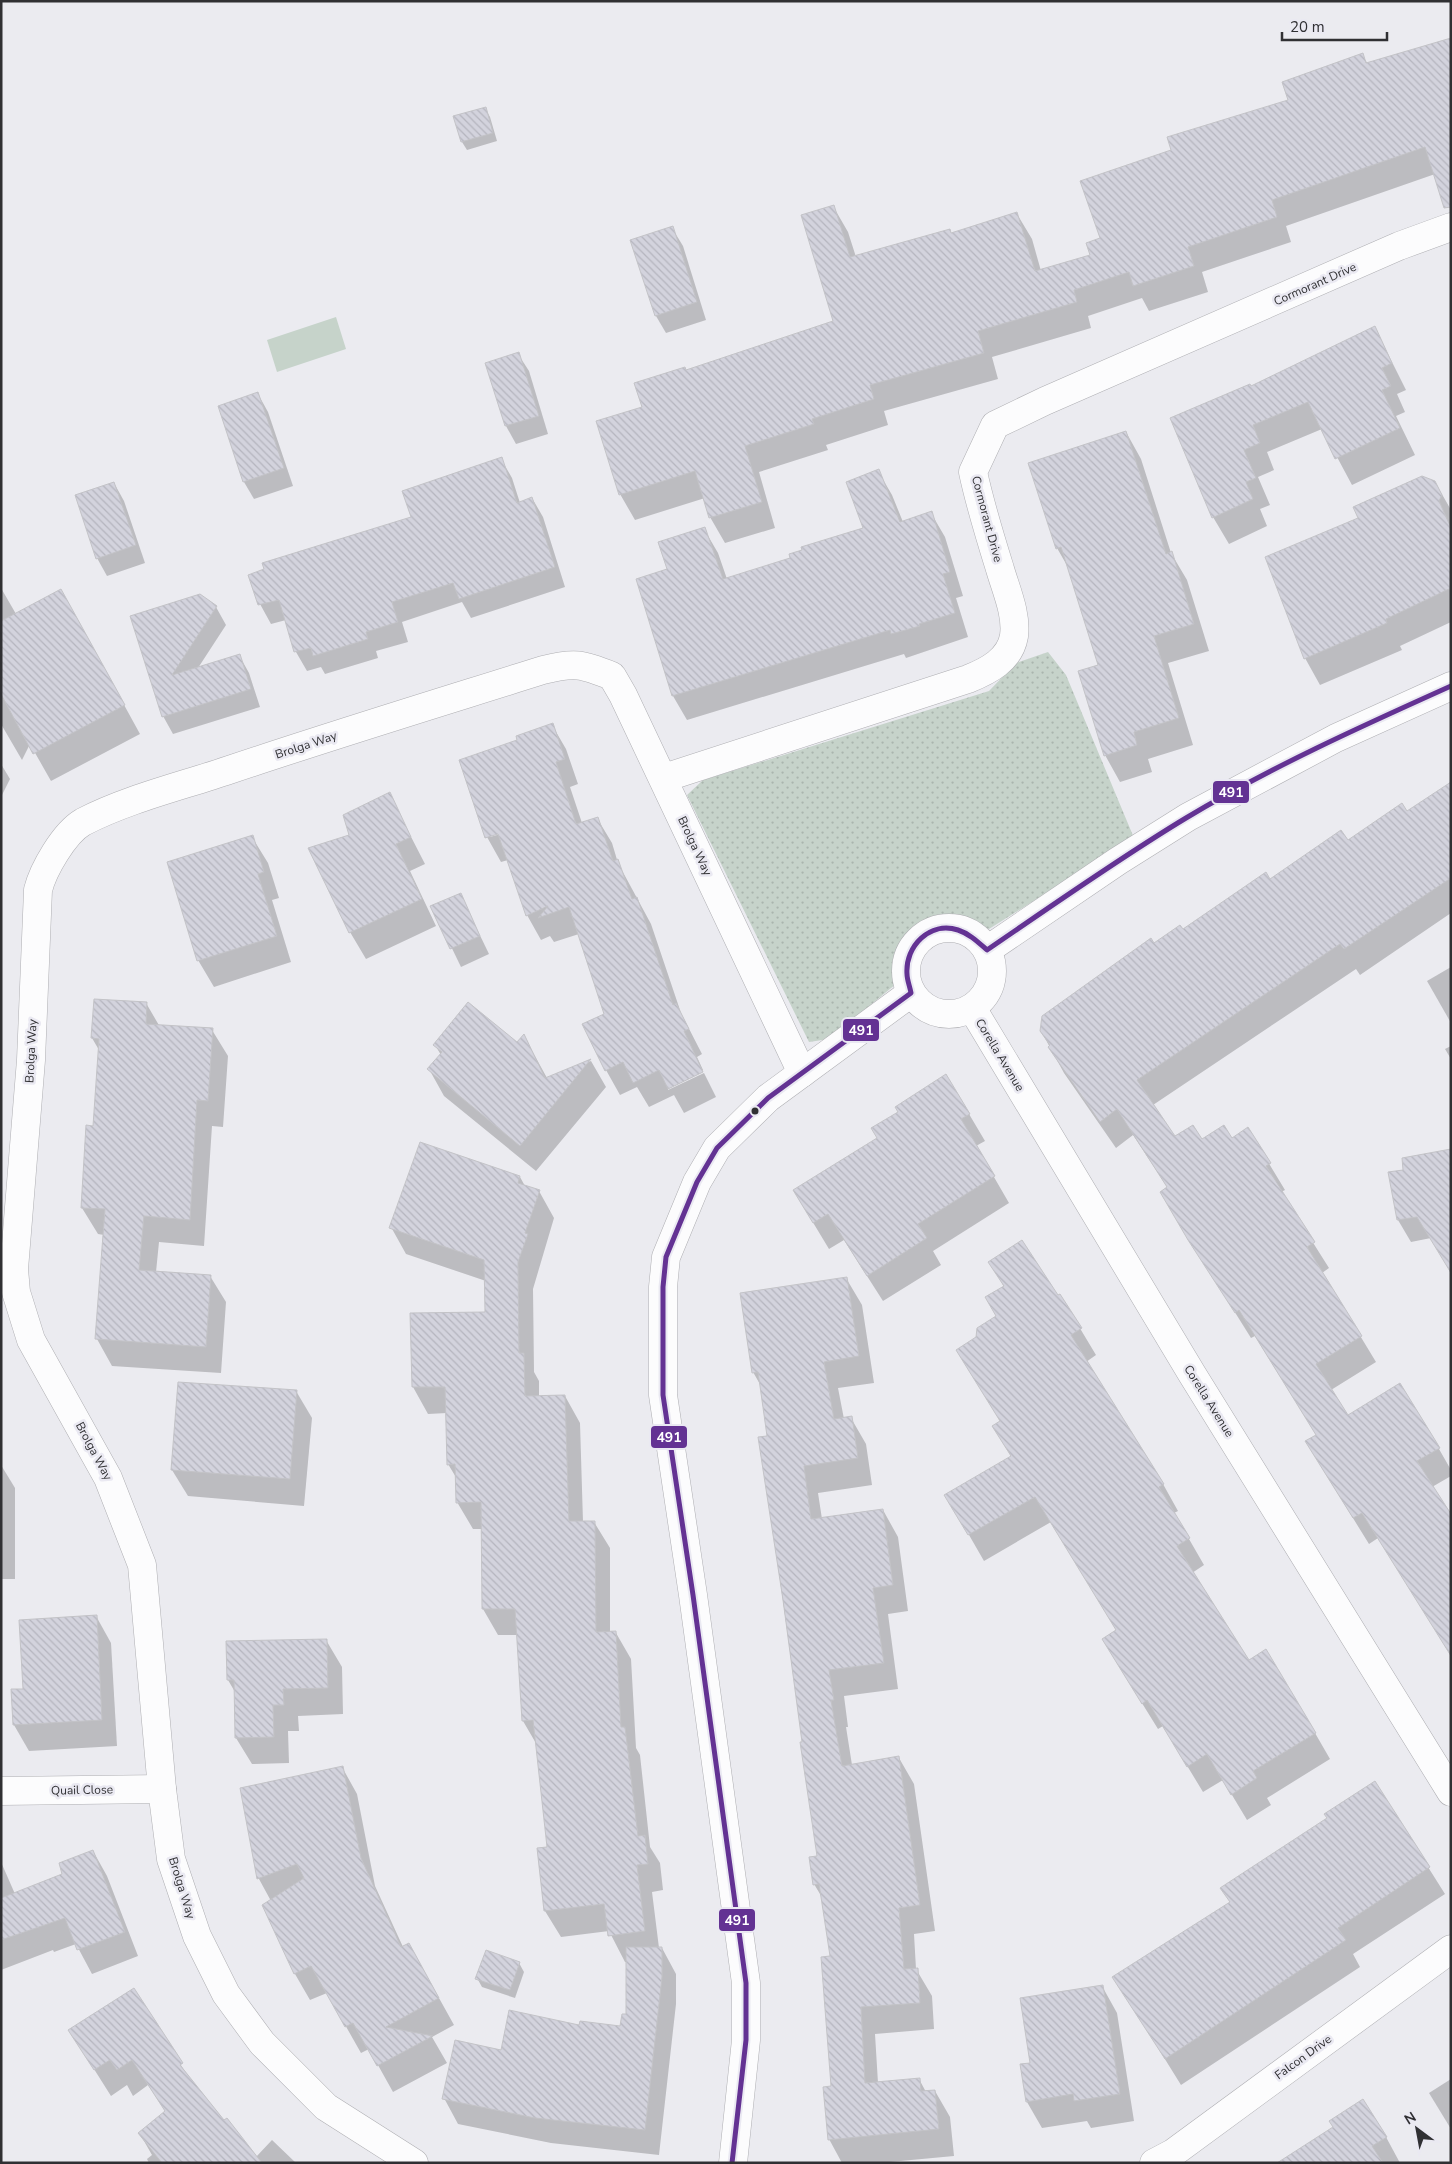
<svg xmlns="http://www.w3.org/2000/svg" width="1452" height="2164" viewBox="0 0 1452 2164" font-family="'Nunito Sans',sans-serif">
  <defs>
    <pattern id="green-dots" width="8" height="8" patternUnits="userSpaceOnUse" patternTransform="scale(1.25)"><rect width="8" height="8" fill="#c6d3ca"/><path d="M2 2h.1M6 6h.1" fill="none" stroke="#aab5ae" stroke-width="1.8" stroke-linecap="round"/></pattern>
    <pattern id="building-back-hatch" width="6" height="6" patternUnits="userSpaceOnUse" patternTransform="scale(1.25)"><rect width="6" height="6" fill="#d3d3dd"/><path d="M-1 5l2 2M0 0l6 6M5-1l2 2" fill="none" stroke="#b5b5be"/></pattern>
  </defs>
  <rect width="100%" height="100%" fill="#ebebf0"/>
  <path fill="url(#green-dots)" d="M1048 652 1066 675 1134 838 989 929 950 915 921 921 901 943 896 984 829 1039 809 1042 687 795 703 780 989 691 1016 663Z"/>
  <path fill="#c6d3ca" d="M336 317 346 349 277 372 267 340Z"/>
  <g fill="#0003" fill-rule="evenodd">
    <path d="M1451 39 1438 173 1286 226 1291 242 1202 272 1208 292 1149 311 1142 298 1088 316 1091 328 992 357 998 379 884 411 888 425 826 445 828 450 759 472 775 528 725 543 710 517 705 498 635 520 620 494 643 408 686 372 835 322 833 206 848 232 856 257 951 234 1017 214 1032 239 1041 271 1091 256 1102 239 1172 151 1290 100 1362 55 1368 64Z"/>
    <path d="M485 108 490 117 497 141 467 150 462 142Z"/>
    <path d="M672 228 683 246 706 320 666 333 656 316 632 241Z"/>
    <path d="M1375 328 1406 390 1397 394 1405 412 1396 416 1415 455 1352 485 1322 429 1267 452 1274 470 1258 477 1270 505 1260 509 1267 526 1229 544 1213 517 1251 387Z"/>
    <path d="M518 354 529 371 548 434 516 444 506 426 486 364Z"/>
    <path d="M258 394 268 412 293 486 254 499 244 482Z"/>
    <path d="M1126 432 1141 459 1171 553 1187 580 1209 651 1168 663 1193 745 1148 759 1152 772 1120 782 1105 755 1099 666 1069 569 1057 548Z"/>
    <path d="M501 459 512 478 520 503 532 498 543 517 565 587 471 618 462 602 402 622 408 642 376 651 378 658 325 674 321 667 307 671 296 652 286 620 271 624 260 604 413 518Z"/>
    <path d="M878 471 892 495 903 522 931 513 945 537 963 596 956 598 968 637 906 658 904 654 687 720 673 696 638 580 669 570 704 529 718 553 727 579 791 558 865 528Z"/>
    <path d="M1435 482 1451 510V622L1400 646 1402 650 1320 685 1305 658 1360 519Z"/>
    <path d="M114 483 124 501 145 563 107 576 97 558Z"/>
    <path d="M1 588 16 614 61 590 140 734 51 781 30 744 22 760 1 724Z"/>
    <path d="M200 595 216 607 226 625 198 668 239 655 249 673 260 707 173 734 163 716 131 616Z"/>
    <path d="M552 725 566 749 578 784 570 787 582 823 597 818 612 843 618 863 651 924 681 1013 702 1054 697 1057 703 1070 668 1087V1090L704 1073 716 1097 684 1113 674 1095 649 1107 637 1087 620 1095 606 1070V1015L579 934 554 942 550 936 541 940 527 915 508 860 501 862 487 837 519 741ZM504 833 490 837V835Z"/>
    <path d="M1 764 10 779 1 797Z"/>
    <path d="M1451 783V913L1360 975 1356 969 1153 1105 1175 1138 1232 1140 1248 1129 1285 1190 1281 1192 1329 1268 1322 1273 1376 1362 1331 1390 1348 1417 1439 1449 1451 1470V1476L1432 1487 1378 1538 1369 1544 1322 1468 1317 1436 1255 1336 1251 1338 1176 1218 1168 1188 1133 1135 1116 1148 1064 1073 1041 1031 1154 944 1182 931 1270 880 1407 813Z"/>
    <path d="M389 794 425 864 410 871 436 926 366 959 350 932 310 848 351 836Z"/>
    <path d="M252 837 268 863 279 898 272 900 291 962 214 987 198 960Z"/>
    <path d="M460 894 489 954 461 967 432 907Z"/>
    <path d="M1451 967V1023L1427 981Z"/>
    <path d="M146 1003 160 1027 212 1030 228 1056 223 1127 212 1126 204 1246 159 1242 156 1272 210 1276 226 1302 221 1373 112 1366 97 1339 104 1235 98 1234 82 1208 94 1127 99 1050 92 1038Z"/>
    <path d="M524 1036 547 1078 591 1061 606 1087 536 1171 444 1096 429 1069 441 1055 435 1045 517 1044Z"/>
    <path d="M1451 1046V1059L1445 1049Z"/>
    <path d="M899 1112 969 1114 985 1141 976 1146 1009 1203 933 1251 941 1265 883 1301 844 1240 829 1249 794 1191 879 1138Z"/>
    <path d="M420 1143 520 1177 525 1186 539 1191 554 1218 533 1289 534 1372 539 1381V1397L565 1396 580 1423 583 1522H594L610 1548V1633H616L631 1659 636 1748 640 1755 650 1847 660 1863 663 1890 652 1892 659 1948H662L676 1974V2004L659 2155 551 2143 458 2124 444 2098 502 2051 581 2026 621 2027 627 2016V1962H625L609 1931 561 1937 545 1911 548 1848 537 1745 523 1721 518 1635H498L483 1609V1529H473L457 1502V1479L448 1464 447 1413 428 1414 413 1387 412 1314 486 1313V1281L406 1254 391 1227Z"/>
    <path d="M1405 1171 1431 1238 1411 1242 1398 1220Z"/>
    <path d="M990 1262 1057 1297 1060 1295 1096 1355 1086 1362 1163 1484 1178 1511 1174 1513 1204 1565 1192 1573 1248 1662 1315 1733 1330 1759 1267 1798 1271 1805 1247 1820 1223 1780 1203 1792 1163 1726 1158 1729 1119 1666 1117 1631 1051 1522 984 1561 946 1495 1012 1457 993 1426 1001 1422 957 1350 978 1338 997 1316 1004 1287Z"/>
    <path d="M846 1278 862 1305 874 1383 838 1388 844 1419 851 1418 866 1444 872 1485 818 1493 822 1519 883 1510 898 1537 908 1611 888 1614 898 1689 844 1696 848 1727H846L852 1765 899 1758 914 1784 935 1931 914 1934 916 1969 932 1996 934 2029 875 2034 878 2083 919 2079 926 2092 935 2091 950 2117 954 2156 879 2163H842L829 2139 832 2088 831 1957 823 1899 814 1884 819 1857 760 1438 769 1437 761 1386 753 1372Z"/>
    <path d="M296 1391 312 1418 304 1506 188 1496 172 1470Z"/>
    <path d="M1 1465 15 1488V1579H1Z"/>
    <path d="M96 1616 111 1643 117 1746 29 1751 14 1725Z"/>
    <path d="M326 1640 342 1667 343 1714 298 1716 299 1731H288L289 1763 252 1764 236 1738 235 1692 228 1680Z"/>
    <path d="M342 1767 357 1794 375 1886 403 1947 409 1944 454 2025 432 2037 447 2063 393 2092 369 2049 361 2053 327 1993 310 2000 295 1974 264 1906 271 1901 259 1879 241 1789Z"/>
    <path d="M1375 1783 1445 1894 1353 1954 1360 1967 1181 2085 1114 1977 1231 1903 1222 1888 1329 1819Z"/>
    <path d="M93 1851 107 1876 138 1956 92 1974 76 1944 54 1952 53 1950 1 1970V1862L15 1894 64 1875Z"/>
    <path d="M519 1963 524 1972 515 1998 482 1987 477 1978Z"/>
    <path d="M1102 1986 1117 2013 1134 2121 1091 2128 1087 2121 1042 2128 1027 2102 1031 2064Z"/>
    <path d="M134 1990 194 2086 256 2157 272 2140 296 2163H149L147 2159 152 2155 140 2134 166 2112 148 2085 133 2096 127 2085 111 2096 70 2031Z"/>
    <path d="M1451 2079V2129L1429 2093Z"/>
    <path d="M1386 2137 1400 2163H1298Z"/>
  </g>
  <g fill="url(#building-back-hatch)" stroke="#c3c3c7">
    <path d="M1451 38V207L1444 208 1425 147 1272 200 1277 217 1188 247 1194 266 1133 286 1129 272 1074 290 1077 302 978 331 984 353 870 385 874 399 812 419 814 424 745 446 762 502 709 518 695 471 619 495 596 421 642 407 634 383 685 367 686 370 833 321 801 215 834 205 850 257 950 229 951 233 1017 212 1035 271 1090 255 1086 243 1100 238 1080 181 1171 150 1167 137 1288 100 1282 82 1363 53 1366 63Z"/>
    <path d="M486 107 493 133 461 142 453 116Z"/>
    <path d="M673 226 697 302 655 316 630 240Z"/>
    <path d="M1375 326 1392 363 1382 368 1391 386 1382 390 1400 428 1335 459 1308 402 1253 425 1260 443 1244 450 1256 478 1246 482 1253 499 1212 518 1170 418 1250 384 1251 386Z"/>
    <path d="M519 352 539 416 505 426 485 363Z"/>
    <path d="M258 392 284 468 243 482 218 406Z"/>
    <path d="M1126 431 1166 554 1172 551 1194 624 1154 636 1179 718 1134 732 1137 745 1104 756 1078 671 1098 665 1061 547 1056 549 1028 463Z"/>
    <path d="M502 457 517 503 532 497 555 567 459 599 453 583 392 602 398 622 366 632 368 639 313 656 311 648 294 652 279 600 258 605 248 575 264 569 262 563 411 517 402 491Z"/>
    <path d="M879 469 900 522 932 511 950 572 943 574 955 613 919 624 920 626 891 634 890 630 672 696 636 579 667 569 658 542 705 527 723 579 790 558 789 554 802 550 801 547 863 528 846 482Z"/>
    <path d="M1422 476 1435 481 1442 495 1439 501 1451 528V588L1386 619 1387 623 1304 659 1265 557 1358 518 1353 507Z"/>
    <path d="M114 482 136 545 96 559 75 495Z"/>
    <path d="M61 589 125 705 33 754 1 694V621Z"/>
    <path d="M200 594 217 606 172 675 240 654 251 689 162 717 130 616Z"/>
    <path d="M553 723 565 759 556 762 576 824 598 817 613 861 618 859 632 899 637 897 673 1005 676 1003 689 1029 684 1031 703 1072 668 1089 659 1070 633 1083 623 1062 605 1071 582 1024 604 1014 569 907 538 918 548 906 526 916 498 834 485 838 459 760 517 740 516 736Z"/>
    <path d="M1451 782V878L1344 949 1340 944 1137 1080 1175 1136 1193 1125 1202 1139 1224 1125 1232 1138 1248 1127 1271 1163 1266 1166 1315 1242 1307 1247 1362 1336 1316 1364 1348 1415 1400 1383 1440 1448 1417 1461 1451 1514V1656L1362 1513 1353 1518 1305 1441 1316 1435 1239 1310 1235 1313 1188 1240 1160 1192 1167 1187 1117 1109 1100 1122 1048 1047 1050 1045 1040 1031 1042 1016 1151 938 1154 943 1180 925 1183 929 1266 872 1270 879 1341 830 1348 840 1402 803 1407 811Z"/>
    <path d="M390 792 411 837 396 844 422 899 349 933 308 848 349 835 343 815Z"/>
    <path d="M253 835 264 872 258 874 277 936 197 961 167 862Z"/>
    <path d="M461 893 480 936 450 949 430 906Z"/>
    <path d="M94 999 147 1002 146 1024 213 1028 208 1101 197 1100 190 1220 144 1216 139 1270 211 1275 206 1347 95 1339 105 1209 81 1208 86 1125 93 1126 99 1039 91 1038Z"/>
    <path d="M468 1002 517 1042 524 1034 545 1078 591 1059 520 1146 427 1069 442 1052 433 1045Z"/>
    <path d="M946 1074 970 1114 961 1119 995 1176 918 1224 927 1238 867 1276 828 1214 813 1223 793 1190 877 1138 871 1128 898 1112 895 1107Z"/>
    <path d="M420 1142 520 1176 518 1183 540 1190 525 1233 528 1234 518 1262 519 1353H524L525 1396 565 1395 569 1521H595L596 1632 616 1631 621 1727H625L638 1836 645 1835 648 1864 637 1865 645 1931 608 1936 604 1904 544 1911 537 1848 547 1847 533 1720 522 1721 515 1609H482L481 1502 456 1503 455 1464 447 1465 445 1387H412L410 1313 485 1312 484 1260 389 1228Z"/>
    <path d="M1451 1149V1273L1417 1217 1397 1220 1388 1172 1403 1170 1402 1158Z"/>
    <path d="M1022 1240 1058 1295 1060 1294 1082 1328 1071 1335 1164 1484 1159 1487 1190 1538 1177 1546 1249 1660 1266 1649 1316 1733 1253 1771 1257 1778 1231 1795 1207 1754 1187 1767 1147 1700 1142 1704 1102 1639 1116 1630 1035 1497 968 1535 944 1495 1011 1456 992 1426 1000 1421 956 1350 976 1337 977 1328 996 1316 985 1297 1004 1286 988 1262Z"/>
    <path d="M847 1277 859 1356 824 1362 834 1419 852 1416 858 1458 804 1466 811 1519 883 1509 893 1585 873 1588 884 1663 829 1670 834 1700H831L842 1766 899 1756 920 1905 899 1908 904 1969 918 1968 920 2003 861 2007 865 2083 920 2078 921 2091 935 2090 939 2129 828 2140 823 2087 831 2086 821 1957 830 1956 819 1884 813 1885 809 1857 817 1856 800 1742H802L783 1600 758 1437 767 1436 758 1372 752 1373 740 1293Z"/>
    <path d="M178 1382 297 1390 290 1479 171 1470Z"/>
    <path d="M97 1615 102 1720 13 1725 11 1689H23L19 1620Z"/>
    <path d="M327 1639 328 1688 283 1689 284 1705H273L274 1737 235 1738 234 1680H227L226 1641Z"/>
    <path d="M343 1766 361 1858 401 1947 409 1943 439 1998 386 2027 433 2036 377 2066 353 2023 345 2027 311 1966 294 1974 262 1905 304 1878 297 1864 257 1879 240 1788Z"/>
    <path d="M1375 1781 1430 1867 1338 1928 1346 1940 1165 2059 1112 1977 1230 1902 1220 1888 1327 1818 1324 1814Z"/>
    <path d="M93 1850 125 1932 77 1950 65 1918 1 1940V1898L62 1874 59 1863Z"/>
    <path d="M626 1947H662V1977L645 2130 535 2118 442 2099 455 2040 501 2050 509 2010 579 2025 580 2021 620 2026 622 2014H626Z"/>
    <path d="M486 1950 520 1962 510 1990 475 1979Z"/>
    <path d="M1103 1985 1120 2094 1074 2101 1073 2094 1026 2102 1020 2064 1030 2063 1020 1998Z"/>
    <path d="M134 1988 183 2063 180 2065 224 2120 227 2118 262 2163H162L138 2133 165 2111 132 2060 117 2070 110 2060 94 2070 68 2030Z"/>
    <path d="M1363 2099 1387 2137 1372 2146 1383 2163H1277L1333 2127 1329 2121Z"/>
  </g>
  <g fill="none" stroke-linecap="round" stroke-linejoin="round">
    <g stroke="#aeaeb2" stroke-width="29">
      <g id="minor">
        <path d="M664 778 968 679C988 671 1010 660 1014 636 1017 614 1006 590 1000 569 990 537 980 505 973 472L995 425 1045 401 1399 246 1451 227"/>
        <circle cx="949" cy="971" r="43"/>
        <path d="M987 950 1118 861 1188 817 1336 738 1451 686"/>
        <path d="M972 1008 1192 1374 1451 1792"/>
        <path d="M1 1791 162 1789"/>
        <path d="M414 2163 326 2107 262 2043 226 1994 197 1936 171 1859 162 1789 142 1565 108 1478 31 1340 16 1292 14 1269 31 1060 38 890C43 870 64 833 83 822 127 799 182 786 229 770 333 735 438 703 543 670 575 662 582 664 612 676L623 695 802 1073"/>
        <path d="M733 2163 746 2040V1983L693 1595 663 1395V1287L666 1257 697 1182 717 1148 768 1098 911 993"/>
        <path d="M1154 2163 1173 2153 1451 1949"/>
      </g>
    </g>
    <use href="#minor" stroke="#fcfcfd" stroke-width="28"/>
    <g stroke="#eae9f2" stroke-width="9">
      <path id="bus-1" d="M732 2163 746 2040V1983L693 1595 663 1395V1287L666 1257 697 1182 717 1148 768 1098 911 993C910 987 907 980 907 974 905 946 930 921 958 930 970 934 978 942 987 950 1053 905 1118 859 1186 818 1269 768 1362 726 1451 686"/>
    </g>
    <use href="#bus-1" stroke="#633293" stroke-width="5"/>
  </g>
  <circle fill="#303033" stroke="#eae9f2" stroke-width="2" cx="755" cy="1111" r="4.5"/>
  <g text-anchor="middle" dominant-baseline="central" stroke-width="5" stroke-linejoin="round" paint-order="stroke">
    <g font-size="12" fill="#303033" stroke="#eae9f2">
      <text transform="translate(1315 284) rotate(-24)">Cormorant Drive</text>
      <text transform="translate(987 519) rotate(75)">Cormorant Drive</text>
      <text transform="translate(306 745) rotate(-18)">Brolga Way</text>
      <text transform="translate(695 846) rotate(65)">Brolga Way</text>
      <text transform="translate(31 1051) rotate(-87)">Brolga Way</text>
      <text transform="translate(1000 1055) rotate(59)">Corella Avenue</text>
      <text transform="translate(1209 1401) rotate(58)">Corella Avenue</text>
      <text transform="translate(94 1451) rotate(62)">Brolga Way</text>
      <text transform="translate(82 1790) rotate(-1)">Quail Close</text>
      <text transform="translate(182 1888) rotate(73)">Brolga Way</text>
      <text transform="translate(1303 2057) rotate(-36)">Falcon Drive</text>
    </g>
  </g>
  <g stroke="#eae9f2" stroke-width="2">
    <rect x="1212" y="780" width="38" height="24" rx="5" fill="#633293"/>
    <rect x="842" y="1018" width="38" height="24" rx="5" fill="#633293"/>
    <rect x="650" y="1425" width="38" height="24" rx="5" fill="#633293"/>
    <rect x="718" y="1908" width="38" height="24" rx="5" fill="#633293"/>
  </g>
  <g font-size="14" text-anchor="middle" font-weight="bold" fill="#fff">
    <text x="1231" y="797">491</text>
    <text x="861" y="1035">491</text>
    <text x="669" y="1442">491</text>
    <text x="737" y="1925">491</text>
  </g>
  <rect width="1452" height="2164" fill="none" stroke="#303033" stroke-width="5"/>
  <g transform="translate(1417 2129) rotate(328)" stroke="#eae9f2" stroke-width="4" paint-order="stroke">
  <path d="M0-4L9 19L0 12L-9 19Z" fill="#303033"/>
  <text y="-8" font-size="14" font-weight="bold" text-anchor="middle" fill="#303033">N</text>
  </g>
  <path d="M1282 32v8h105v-8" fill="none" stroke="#303033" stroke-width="2.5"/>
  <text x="1290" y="32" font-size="15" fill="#303033" stroke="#eae9f2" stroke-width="4" paint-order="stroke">20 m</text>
</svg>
